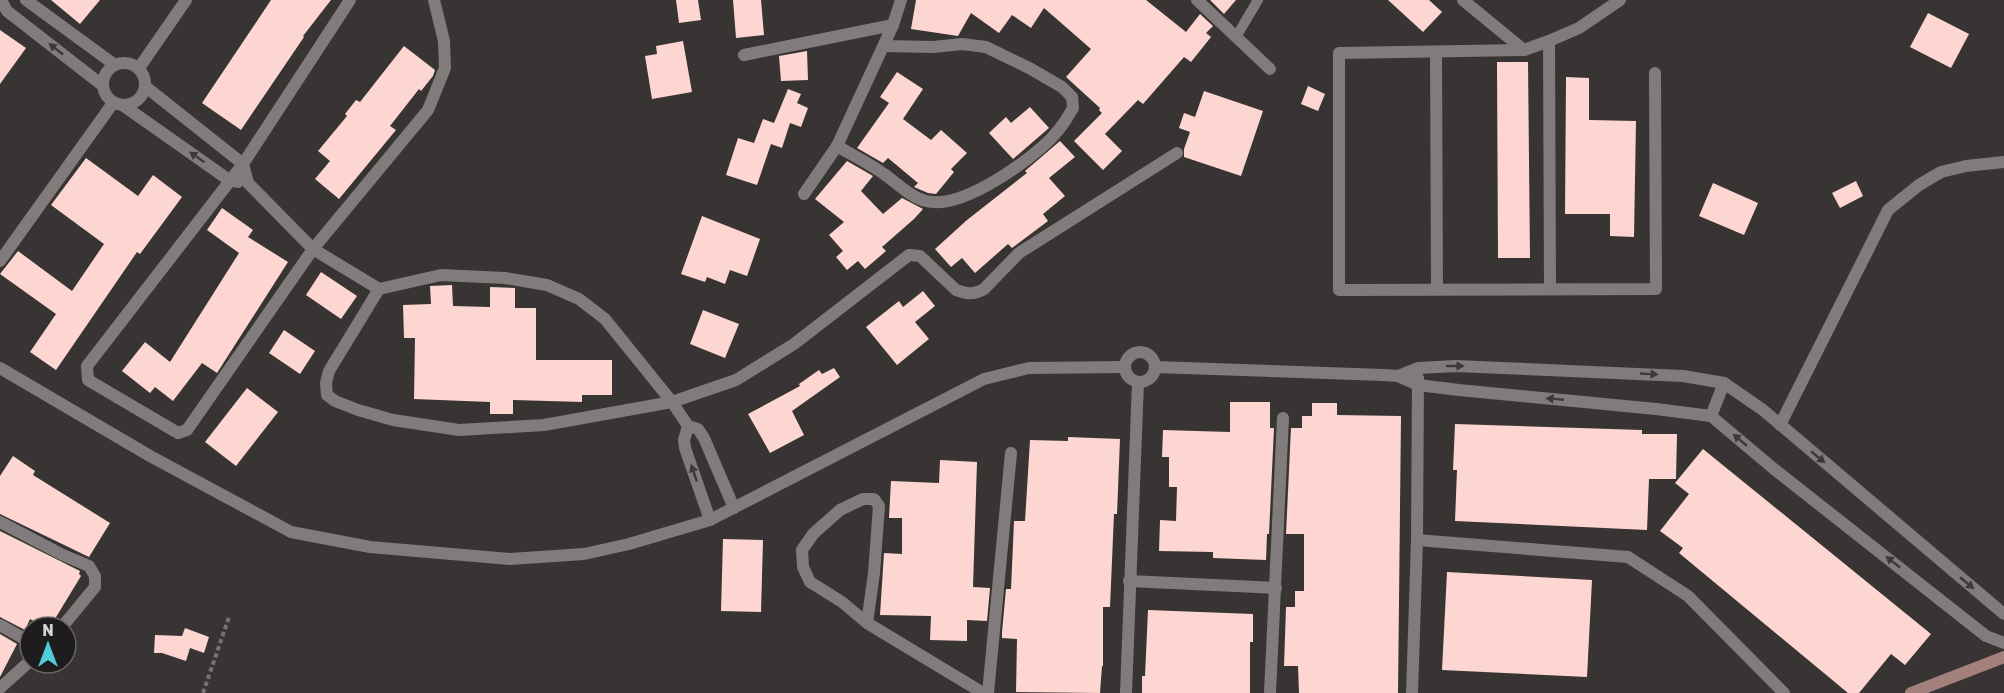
<svg xmlns="http://www.w3.org/2000/svg" width="2004" height="693" viewBox="0 0 2004 693" font-family="Rubik,sans-serif">
  <rect width="100%" height="100%" fill="#383433"/>
  <g fill="#fed6d1">
    <path d="M51 0H100L80 24Z"/>
    <path d="M271 0H331L303 36 304 37 241 130 202 103Z"/>
    <path d="M676 0H698L701 20 679 23Z"/>
    <path d="M733 0H761L764 35 736 38Z"/>
    <path d="M916 0H1146L1186 32 1200 14 1213 26 1206 33 1211 37 1191 62 1184 57 1143 104 1138 100 1105 134 1122 151 1103 170 1074 141 1102 113 1099 110 1100 108 1066 77 1091 49 1044 8 1031 28 1012 15 999 33 971 13 958 36 911 29Z"/>
    <path d="M1210 0H1236L1224 14Z"/>
    <path d="M1388 0H1429L1442 12 1423 32Z"/>
    <path d="M1928 13 1969 34 1951 68 1910 47Z"/>
    <path d="M0 30 26 48 0 84Z"/>
    <path d="M683 41 692 92 652 99 645 56 657 54 656 46Z"/>
    <path d="M404 46 435 70 433 76 421 91 419 89 390 126 396 130 339 199 315 179 330 161 318 151 347 116 345 114 356 100 360 102Z"/>
    <path d="M807 51 808 80 781 81 779 56Z"/>
    <path d="M1497 62H1528L1530 258H1498Z"/>
    <path d="M897 72 923 89 903 119 931 140 941 130 967 153 951 169 954 172 936 194 928 193 914 187 918 183 888 158 883 163 857 148 889 103 880 97Z"/>
    <path d="M1566 77 1589 78V120L1636 121 1634 237 1610 236V214H1565Z"/>
    <path d="M1308 86 1325 94 1318 111 1301 104Z"/>
    <path d="M788 89 801 94 797 103 808 108 801 127 790 123 782 148 771 144 757 185 726 175 738 138 754 143 763 119 774 123Z"/>
    <path d="M1204 91 1263 111 1241 176 1184 157V149L1190 132 1179 128 1184 113 1195 117Z"/>
    <path d="M1030 107 1049 128 1013 159 989 133 1006 117 1011 123Z"/>
    <path d="M1060 141 1075 157 1049 178 1065 196 1043 214 1048 221 1012 248 1008 244 975 273 962 258 951 267 935 249 967 220 1027 173 1025 171Z"/>
    <path d="M86 158 138 196 153 175 182 197 140 254 137 252 56 370 30 352 56 314 0 274 18 251 72 291 104 244 51 205Z"/>
    <path d="M847 161 873 176 861 191 883 214 902 198 923 209 914 219 882 247 886 251 865 269 858 261 847 270 836 257 843 251 829 235 844 222 815 199Z"/>
    <path d="M1856 181 1863 196 1840 208 1832 193Z"/>
    <path d="M1713 183 1758 203 1744 235 1699 216Z"/>
    <path d="M222 208 253 230 248 237 288 262 217 373 202 363 173 401 155 387 150 393 122 371 145 342 170 362 239 253 207 230Z"/>
    <path d="M702 216 760 239 747 276 730 270 725 284 707 277 705 282 681 274Z"/>
    <path d="M321 272 357 296 341 319 306 295Z"/>
    <path d="M452 285 453 306 490 307V287L515 288V308H536V360H612V395H582V402L513 400V414H490V402L414 399 415 338H404L403 305 431 304 430 286Z"/>
    <path d="M923 291 935 306 915 322 929 339 897 365 866 327 899 301 903 307Z"/>
    <path d="M703 310 739 324 725 358 690 344Z"/>
    <path d="M284 330 315 351 300 374 269 353Z"/>
    <path d="M834 368 840 377 792 411 804 435 770 453 748 414 800 386 799 384 819 370 822 374Z"/>
    <path d="M247 388 278 412 236 466 205 442Z"/>
    <path d="M1230 402H1270V428H1274L1269 534H1267L1266 560 1213 558V552L1159 551 1160 520 1176 521 1177 487H1169V457H1162L1163 430 1230 432Z"/>
    <path d="M1312 403H1337V415L1401 416 1398 693H1299L1298 666H1284L1286 607H1295V591H1304V534H1286L1291 428H1302V416H1312Z"/>
    <path d="M1455 424 1642 430V434H1677L1676 479H1649L1647 530 1455 521 1457 470H1453Z"/>
    <path d="M1068 437 1120 439 1117 514H1114L1110 607H1103V666H1102L1100 693 1016 692 1017 639 1002 638V632L1006 589H1011L1014 521H1025L1030 440 1068 441Z"/>
    <path d="M1703 449 1931 634 1905 665 1891 654 1859 693H1848L1679 553 1683 548 1660 531 1689 494 1675 483Z"/>
    <path d="M13 456 35 471 33 475 110 523 89 557 0 514V476Z"/>
    <path d="M940 460 977 462 973 587 990 588 987 621 967 620V641L930 640 931 616 880 615 884 553 902 554V518H889L891 481 939 483Z"/>
    <path d="M0 531 80 571 79 574 81 576 50 627H44L30 619 25 630 0 617Z"/>
    <path d="M723 539 763 540 761 612 721 611Z"/>
    <path d="M1447 572 1592 580 1587 677 1442 670Z"/>
    <path d="M1148 610 1253 614V642H1250V693H1142V676H1145Z"/>
    <path d="M185 628 209 637 204 653 190 648 186 661 162 653H154L155 635 182 636Z"/>
    <path d="M0 634 17 644 0 677Z"/>
  </g>
  <g fill="none" stroke-linecap="round" stroke-linejoin="round">
    <path stroke="#767272" stroke-width="4" stroke-dasharray="4.5 3" stroke-linecap="butt" d="M203 693 229 617"/>
    <path stroke="#817c7b" stroke-width="10" d="M1236 37 1258 0"/>
    <g stroke="#817c7b" stroke-width="12">
      <path d="M1 0 7 11 102 85"/>
      <path d="M26 0 115 65"/>
      <path d="M350 0 243 164 87 366 88 380 178 433 187 430 313 249 428 110 445 68 444 41 434 0"/>
      <path d="M1197 0 1270 69"/>
      <path d="M1463 0 1524 50"/>
      <path d="M1620 0 1579 28 1549 41 1524 50 1339 53V290L1656 289 1655 73"/>
      <path d="M1549 41 1550 289"/>
      <path d="M1436 52 1437 289"/>
      <path d="M744 55 893 25"/>
      <circle cx="124" cy="84" r="21"/>
      <path d="M139 68 186 0"/>
      <path d="M146 87 243 164 248 183 313 249 379 289 441 275 505 278 547 285 579 299 605 319 672 402 688 426 698 429 704 438 734 508"/>
      <path d="M124 106 229 180 238 182"/>
      <path d="M837 146C852 155 869 163 884 174 897 183 910 197 926 201 959 210 1018 168 1042 147 1054 137 1066 121 1073 108L1072 97 1062 87 1031 69 986 47 962 44 933 47 884 46"/>
      <path d="M804 194 837 146 893 25 901 0"/>
      <path d="M0 261 113 103"/>
      <path d="M379 289 329 371 326 383 327 395 335 401 358 410 393 420 459 430 544 425 672 402 736 380 794 344 909 255 920 256 956 290C967 294 974 295 984 289L1019 253 1177 153"/>
      <circle cx="1140" cy="367" r="15"/>
      <path d="M1155 367 1383 375 1398 376 1418 385 1459 390 1656 409 1711 416 1774 469 1986 636 2004 643"/>
      <path d="M0 368 150 456 291 532 370 547 510 559 584 554 629 544 710 520 984 379 1029 368 1125 367"/>
      <path d="M1398 376 1418 368 1456 366 1683 376 1724 383 1763 410 2004 614"/>
      <path d="M1711 416 1724 383"/>
      <path d="M1780 425 1888 210 1919 185 1941 172 1966 166 2004 162"/>
      <path d="M688 426 684 440 685 448 710 520"/>
      <path d="M0 522 63 555 89 566 95 576V587L62 627"/>
      <path d="M1417 540 1628 557 1688 596 1784 693"/>
      <path d="M1129 581 1276 588"/>
      <path d="M867 623 874 573 879 506 874 499H863L840 510 813 534 802 550 803 567 810 582 842 602 867 623 983 693"/>
      <path d="M0 625 30 642"/>
      <path d="M0 688 30 661"/>
      <path d="M988 693 1011 453"/>
      <path d="M1126 693 1138 382"/>
      <path d="M1270 693 1283 418"/>
      <path d="M1412 693 1417 540 1418 378"/>
    </g>
    <path stroke="#a3807c" stroke-width="12" d="M1911 693 2004 657"/>
  </g>
  <defs><path id="oneway-solid" d="M-6-.8H1V-3.2L6.5 0L1 3.2V.8H-6Z" transform="scale(1.5)"/></defs>
  <g fill="#3c3938">
    <use href="#oneway-solid" transform="translate(56 49) rotate(-142)"/>
    <use href="#oneway-solid" transform="translate(197 157) rotate(-145)"/>
    <use href="#oneway-solid" transform="translate(1455 366)"/>
    <use href="#oneway-solid" transform="translate(1649 374) rotate(3)"/>
    <use href="#oneway-solid" transform="translate(1555 399) rotate(-175)"/>
    <use href="#oneway-solid" transform="translate(1740 440) rotate(-140)"/>
    <use href="#oneway-solid" transform="translate(1818 457) rotate(40)"/>
    <use href="#oneway-solid" transform="translate(694 473) rotate(-109)"/>
    <use href="#oneway-solid" transform="translate(1893 562) rotate(-142)"/>
    <use href="#oneway-solid" transform="translate(1967 583) rotate(40)"/>
  </g>
  <g transform="translate(48 645)"><circle r="28" fill="#1e1c1c" stroke="#676565" stroke-width="1.5"/>
  <path d="M0-4.5L10 22L0 15L-10 22Z" fill="#52cbd9"/>
  <text y="-9" font-size="16" font-weight="bold" text-anchor="middle" fill="#d5d2d2">N</text>
  </g>
</svg>
